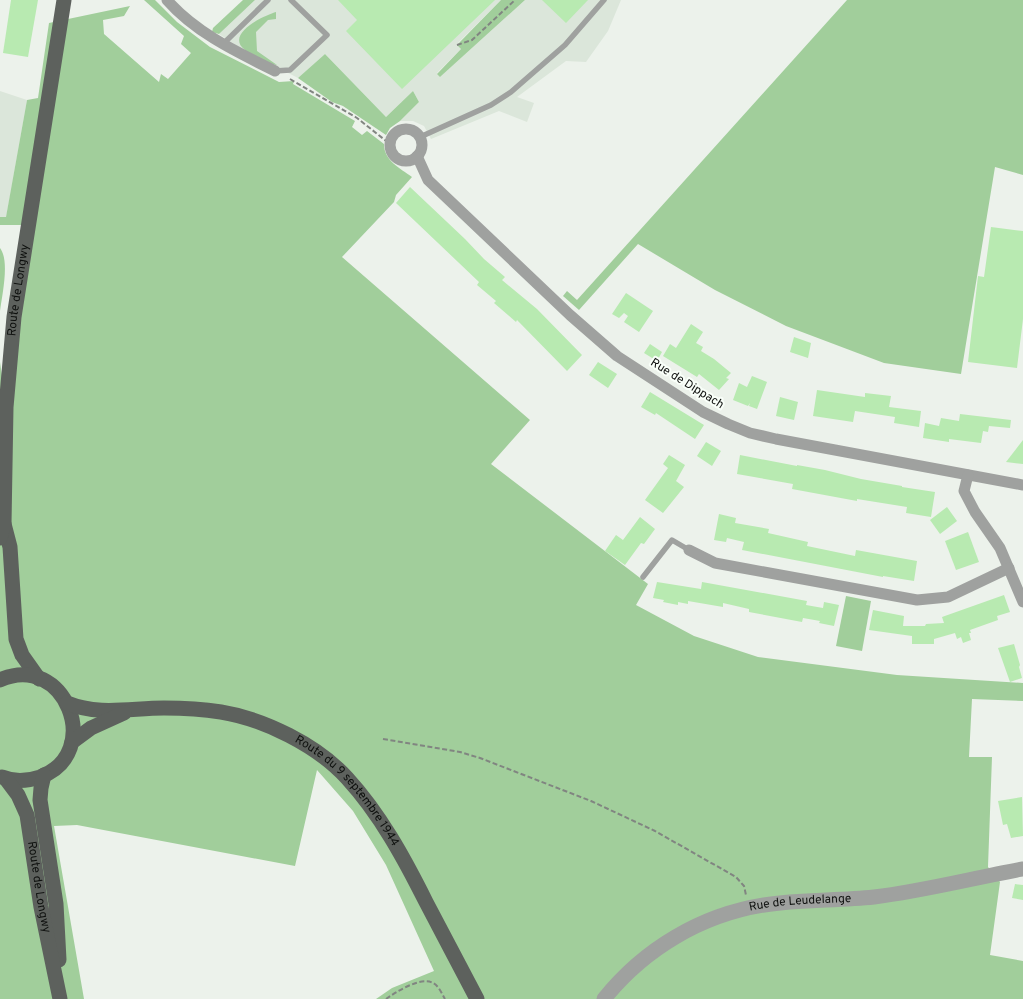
<svg xmlns="http://www.w3.org/2000/svg" width="1023" height="999" viewBox="0 0 1023 999" font-family="Overpass,sans-serif">
  <rect width="100%" height="100%" fill="#ecf2eb"/>
  <g fill="#dbe6da">
    <path d="M255 0H501L457 44 461 49 437 73 440 77 525 0H621L608 31 586 62 566 61 517 97 534 103 527 122 499 111 431 139 424 126 413 121H400L419 102 413 91 386 117 325 54 298 78 243 50 219 34Z"/>
    <path d="M0 91 27 100 6 218 0 217Z"/>
  </g>
  <g fill="#a1ce9b">
    <path d="M144 0H155L177 22 210 47 279 82 294 81 293 84 355 121 352 127 362 135 367 131 384 144C384 161 400 168 412 177L396 195 394 202 342 257 530 420 491 464 648 584 636 605 694 636 758 657 897 675 1023 683V701L972 699 969 757H992L988 867 1000 882 990 955 1023 961V999H376L392 988 434 971 386 865 353 811 317 770 295 866 77 825 54 826 84 999H0V362L6 404 28 225H0V217H6L27 100 38 98 49 23 130 6 124 16 103 20 104 34 159 82 161 74 168 79 191 53 181 44 184 36Z"/>
    <path d="M243 0H255L219 34 212 32 213 28Z"/>
    <path d="M501 0H525L440 77 437 74 461 49 457 45Z"/>
    <path d="M847 0H1023V175L995 167 961 374 884 363 786 326 715 290 638 244 579 310 563 296 567 291 577 300Z"/>
    <path d="M276 12V19L268 20 256 32 257 51 277 65C269 64 263 60 255 56 252 54 247 53 245 50 224 34 265 15 276 12Z"/>
    <path d="M325 54 386 117 413 91 419 102 400 121 390 128 386 135 343 106 332 102 298 78Z"/>
    <path d="M0 248C10 261 2 295 0 311Z"/>
    <path d="M846 596 871 601 862 651 836 646Z"/>
  </g>
  <g fill="#b8eab1">
    <path d="M11 0H38L28 57 3 53Z"/>
    <path d="M338 0H495L402 89 346 31 357 20Z"/>
    <path d="M542 0H588L566 23Z"/>
    <path d="M410 187 465 239 484 259 505 277 502 280 537 309 582 355 567 371 517 320 516 322 494 303 496 301 477 285 479 282 396 203Z"/>
    <path d="M991 227 1023 231V319L1017 368 968 362 978 276 984 277Z"/>
    <path d="M626 293 653 311 639 332 624 322 628 316 624 313 619 318 612 314Z"/>
    <path d="M691 324 703 332 696 343 703 347 701 351 714 359 731 373 726 378 729 379 719 390 699 374 697 377 663 356 670 344 676 348Z"/>
    <path d="M794 337 811 343 808 358 790 352Z"/>
    <path d="M650 344 662 352 657 361 644 353Z"/>
    <path d="M598 362 617 374 608 388 589 375Z"/>
    <path d="M752 376 767 382 757 409 749 406 750 403 748 406 733 400 739 383 747 387Z"/>
    <path d="M817 390 865 397V393L891 396 889 407 921 411 919 427 894 423 895 417 855 411 853 422 813 416Z"/>
    <path d="M650 392 704 425 695 439 656 413 655 415 641 407Z"/>
    <path d="M780 397 798 402 794 420 776 416Z"/>
    <path d="M960 414 1011 420 1010 428 989 426 988 432 983 431 981 443 949 439V442L923 438 925 423 939 426 941 418 959 421Z"/>
    <path d="M1023 440V464L1006 462Z"/>
    <path d="M706 442 721 451 712 466 697 456Z"/>
    <path d="M669 455 685 465 676 481 684 487 663 513 645 500 668 468 663 464Z"/>
    <path d="M740 455 797 466V465L825 470 861 479 902 486V487L935 492 931 517 906 513 907 507 857 499V501L792 489 793 484 737 474Z"/>
    <path d="M947 507 957 521 940 534 930 520Z"/>
    <path d="M719 514 736 518 735 523 769 529 768 533 808 542 807 546 855 556 856 550 917 561 914 581 883 576V577L742 550 744 542 727 538 726 542 714 540Z"/>
    <path d="M640 517 655 529 644 544 641 543 625 565 605 551 616 535 623 540Z"/>
    <path d="M968 532 979 562 956 570 945 541Z"/>
    <path d="M657 582 701 589 702 582 807 601 806 605 823 608 824 602 839 605 834 626 819 623 820 621 803 618 802 622 749 612V609L723 603V607L688 601V604L678 602V605L663 602 664 600 653 598Z"/>
    <path d="M1004 595 1010 612 997 616 998 620 970 630 971 633H969L971 640 963 643 961 637 957 639 955 633 934 639V644H912V636L869 630 873 610 904 616 903 626H925L926 624 944 623 942 617Z"/>
    <path d="M1014 644 1020 665 1019 667 1022 678 1010 682 998 648Z"/>
    <path d="M1022 797 1023 836 1011 838 1007 824 1003 825 998 801Z"/>
    <path d="M1015 884 1023 885V900L1012 898Z"/>
  </g>
  <g fill="none" stroke-linecap="round" stroke-linejoin="round">
    <g stroke="#818581" stroke-width="2" stroke-dasharray="5 2.5" stroke-linecap="butt">
      <path d="M457 45 472 40 515 0"/>
      <path d="M290 79 357 118 390 144"/>
      <path d="M383 739 460 752 480 758 591 801 655 831 736 877 744 886 746 895"/>
      <path d="M386 999C396 992 421 976 433 983 439 986 442 994 445 999"/>
    </g>
    <g stroke="#9fa19f" stroke-width="5.5">
      <path d="M223 44 268 0"/>
      <path d="M275 71 290 70 327 35 291 0"/>
      <path d="M420 137 491 105 511 92 565 45 604 0"/>
      <path d="M643 577 672 540 689 550"/>
    </g>
    <g stroke="#9fa19f" stroke-width="11">
      <path d="M167 0C196 33 237 52 275 71"/>
      <circle cx="406" cy="145" r="16"/>
      <path d="M417 156 428 180 570 315 617 356 703 412 728 424 750 433 776 439 1023 485"/>
      <path d="M968 475 964 491 975 512 1000 548 1023 602"/>
      <path d="M689 550 715 563 917 600 948 597 1009 568"/>
    </g>
    <path stroke="#9fa19f" stroke-width="15" id="s1" d="M604 999C644 949 701 915 764 905 800 899 837 901 874 897 924 891 973 878 1023 869"/>
    <g stroke="#5d615d" stroke-width="15">
      <path d="M4 524 10 547 16 639 22 655 39 679"/>
      <path id="s2" d="M0 538 4 524 6 407 14 317 64 0"/>
      <path d="M0 680C65 651 105 753 40 777 28 781 14 782 2 777"/>
      <path id="s3" d="M67 703C99 716 131 708 164 708 183 708 202 709 221 712 264 719 317 745 347 778 380 814 404 858 426 902 443 934 460 967 477 999"/>
      <path d="M72 742 91 728 124 713"/>
      <path d="M44 775 41 788 40 800 56 904 59 960"/>
      <path id="s4" d="M6 779 18 795 27 815 41 907 60 999"/>
    </g>
  </g>
  <g text-anchor="middle" dominant-baseline="central" stroke-width="4" stroke-linejoin="round" paint-order="stroke">
    <g font-size="12" fill="#0e100e" stroke="#f9fff9">
      <text stroke="none"><textPath href="#s2" startOffset="249">Route de Longwy</textPath></text>
      <text transform="translate(687 384) rotate(32)">Rue de Dippach</text>
      <text stroke="none"><textPath href="#s3" startOffset="309">Route du 9 septembre 1944</textPath></text>
      <text stroke="none"><textPath href="#s4" startOffset="115">Route de Longwy</textPath></text>
      <text stroke="none"><textPath href="#s1" startOffset="226">Rue de Leudelange</textPath></text>
    </g>
  </g>
</svg>
